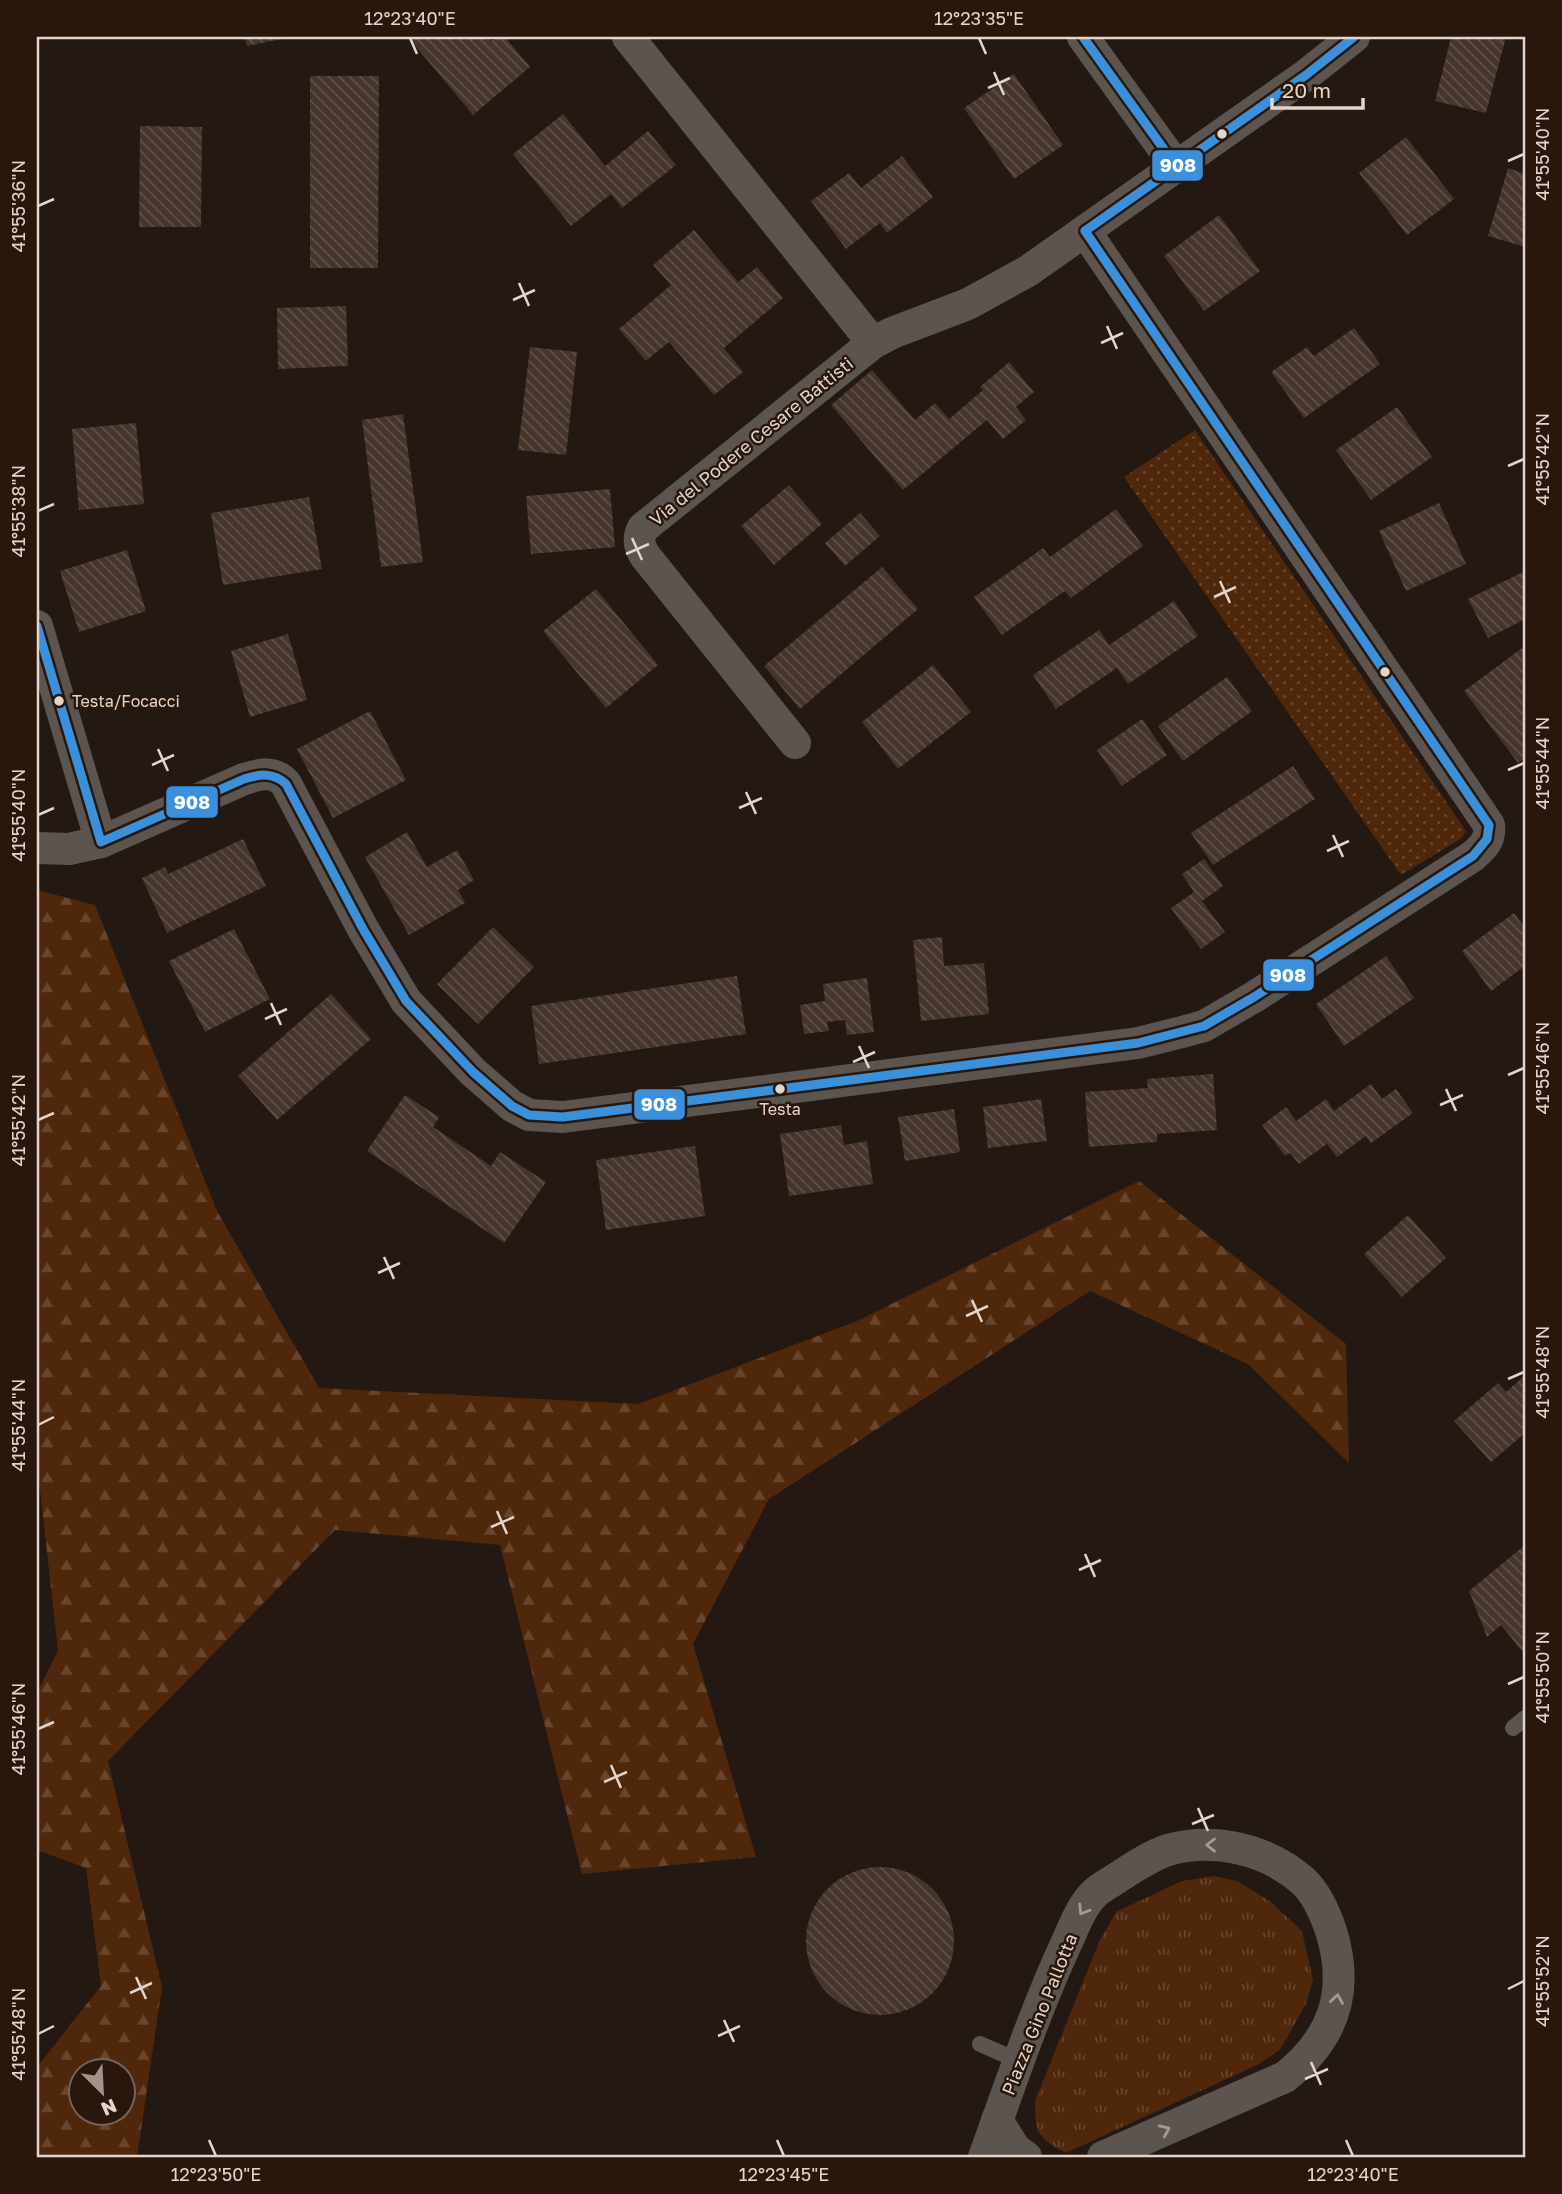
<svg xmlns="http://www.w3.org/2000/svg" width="1562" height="2194" viewBox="0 0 1562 2194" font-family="'Golos Text',sans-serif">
  <defs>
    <pattern id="grass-tufts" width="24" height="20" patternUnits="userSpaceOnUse" patternTransform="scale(1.75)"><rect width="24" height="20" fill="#4f270a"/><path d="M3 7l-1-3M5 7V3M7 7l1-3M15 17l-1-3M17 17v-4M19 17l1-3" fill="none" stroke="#68452c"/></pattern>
    <pattern id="forest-firs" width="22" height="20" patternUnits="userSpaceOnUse" patternTransform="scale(1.75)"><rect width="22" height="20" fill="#4f270a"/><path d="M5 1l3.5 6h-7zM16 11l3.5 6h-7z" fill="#68452c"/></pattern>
    <pattern id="garden-dots" width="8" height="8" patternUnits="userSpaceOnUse" patternTransform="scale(1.75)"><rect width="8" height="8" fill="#4f270a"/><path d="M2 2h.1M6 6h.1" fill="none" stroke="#68452c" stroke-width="1.8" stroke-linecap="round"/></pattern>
    <pattern id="building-back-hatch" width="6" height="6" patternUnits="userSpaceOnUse" patternTransform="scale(1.75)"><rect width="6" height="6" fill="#45352b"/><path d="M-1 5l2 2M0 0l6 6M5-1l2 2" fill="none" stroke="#605149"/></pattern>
  </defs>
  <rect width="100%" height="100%" fill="#231812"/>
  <path fill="url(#grass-tufts)" d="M1214 1876 1237 1881 1271 1902 1302 1931 1313 1980 1306 2004 1280 2050 1257 2065 1066 2153C1037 2138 1035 2133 1035 2101L1099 1942 1116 1912 1182 1881Z"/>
  <path fill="url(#forest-firs)" fill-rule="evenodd" d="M37 890 95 905 217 1211 319 1388 638 1404 857 1321 1139 1181 1346 1344 1349 1463 1248 1364 1090 1291 769 1499 693 1644 756 1857 582 1874 500 1545 335 1530 108 1761 162 1987 137 2157H37V2067L101 1986 86 1868 37 1850V1693L58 1651 37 1462ZM80 2072H122V2114H80Z"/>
  <path fill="url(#garden-dots)" d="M1195 430 1466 831 1462 838 1401 875 1124 477Z"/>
  <g fill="url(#building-back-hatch)">
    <path d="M245 37H287V38L247 46Z"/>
    <path d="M408 37H487L491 41 497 37H505L530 67 473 115Z"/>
    <path d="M1451 37H1506L1486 113 1435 101Z"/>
    <path d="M1014 74 1063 145 1014 179 964 108Z"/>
    <path d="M310 76H379L378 268H310Z"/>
    <path d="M563 114 605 166 648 131 676 165 622 208 611 194 571 226 513 154Z"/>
    <path d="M140 126 202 127 201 227H139Z"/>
    <path d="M1406 137 1454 199 1407 235 1359 173Z"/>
    <path d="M902 156 933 197 887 233 880 223 846 249 811 201 849 173 861 188Z"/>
    <path d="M1508 168 1525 174V247L1488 236Z"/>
    <path d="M1219 215 1260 271 1204 311 1164 256Z"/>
    <path d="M694 230 738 282 757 267 783 298 724 348 743 372 714 395 669 342 646 361 619 329 671 285 653 265Z"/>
    <path d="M346 306 348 366 278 369 277 308Z"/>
    <path d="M1354 328 1380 364 1304 418 1271 372 1307 347 1314 356Z"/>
    <path d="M530 347 577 352 566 455 518 450Z"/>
    <path d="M1009 362 1034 392 1016 407 1026 420 1003 439 987 420 903 490 831 405 872 370 915 420 935 403 949 419 983 390 980 387Z"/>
    <path d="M1397 407 1432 457 1371 500 1336 450Z"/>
    <path d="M403 414 423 562 381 567 362 420Z"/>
    <path d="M136 423 144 504 79 510 72 429Z"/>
    <path d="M789 485 822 524 774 565 741 526Z"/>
    <path d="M610 489 615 547 531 554 526 496Z"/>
    <path d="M309 497 322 569 223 585 211 513Z"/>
    <path d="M1439 503 1466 564 1406 591 1379 531Z"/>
    <path d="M1116 509 1143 546 1071 598 1065 591 1002 635 974 597 1043 548 1050 557Z"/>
    <path d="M860 513 880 536 845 566 825 543Z"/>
    <path d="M127 550 146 611 79 632 60 571Z"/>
    <path d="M882 567 918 609 800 709 764 666Z"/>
    <path d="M1525 571V619L1488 638 1468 599Z"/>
    <path d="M596 589 658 665 606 708 543 631Z"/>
    <path d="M1174 601 1198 636 1128 684 1117 668 1056 709 1033 675 1099 630 1109 645Z"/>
    <path d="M288 634 307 700 250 717 231 651Z"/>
    <path d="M1525 646V758L1518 763 1464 691Z"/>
    <path d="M933 665 971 712 898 769 862 722Z"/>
    <path d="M1227 677 1252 711 1183 761 1158 726Z"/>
    <path d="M370 711 406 780 333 818 297 749Z"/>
    <path d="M1142 719 1167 755 1122 786 1097 750Z"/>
    <path d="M1293 766 1315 799 1213 865 1191 833Z"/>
    <path d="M407 832 427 867 457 850 474 880 458 890 465 903 409 935 365 857Z"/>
    <path d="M243 839 266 886 167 933 142 878 165 867 168 874Z"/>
    <path d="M1204 859 1223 886 1202 901 1225 932 1201 949 1171 908 1194 892 1182 874Z"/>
    <path d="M1514 913 1525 928V966L1491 991 1462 951Z"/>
    <path d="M493 927 534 967 478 1024 437 984Z"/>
    <path d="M234 929 270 999 205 1032 169 961Z"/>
    <path d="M942 937 944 966 984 963 989 1014 921 1021 913 940Z"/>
    <path d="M1386 956 1414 998 1344 1046 1316 1004Z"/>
    <path d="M737 976 746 1034 539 1064 531 1006Z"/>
    <path d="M867 978 874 1032 847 1035 845 1020 827 1022 829 1031 804 1034 800 1005 825 1001 823 984Z"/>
    <path d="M331 994 371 1039 277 1120 238 1076Z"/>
    <path d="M1213 1074 1217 1130 1157 1134V1142L1089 1147 1085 1092 1148 1088 1147 1079Z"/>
    <path d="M1371 1084 1382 1099 1396 1089 1413 1113 1371 1143 1366 1136 1337 1157 1327 1144 1299 1164 1290 1153 1285 1156 1262 1125 1286 1107 1296 1121 1326 1099 1334 1111Z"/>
    <path d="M405 1095 439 1117 433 1127 491 1166 500 1152 546 1182 504 1243 367 1151Z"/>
    <path d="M1041 1099 1047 1141 988 1148 983 1107Z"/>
    <path d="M954 1109 960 1152 905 1161 898 1117Z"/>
    <path d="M841 1125 844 1145 867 1141 873 1184 789 1196 780 1134Z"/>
    <path d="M695 1146 705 1216 606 1230 596 1160Z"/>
    <path d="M1408 1215 1446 1258 1402 1297 1364 1254Z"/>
    <path d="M1525 1375V1433L1491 1462 1454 1421 1498 1383 1506 1392Z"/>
    <path d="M1525 1545V1648L1522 1651 1501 1625 1487 1637 1469 1591Z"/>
    <circle cx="880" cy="1941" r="74"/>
  </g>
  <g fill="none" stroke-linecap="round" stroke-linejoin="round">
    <g stroke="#5c544e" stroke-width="16">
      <path d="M1513 1728 1525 1718"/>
      <path d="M980 2044 1019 2061"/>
    </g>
    <g stroke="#5c544e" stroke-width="32">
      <path d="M628 37 873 343"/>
      <path d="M1083 37 1176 166"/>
      <path d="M37 626 101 842 244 779C260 774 274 770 286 784L363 929 406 1001 473 1072 512 1106 529 1115 563 1117 1138 1043 1182 1032 1204 1026 1254 997 1473 856C1483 847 1491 840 1489 825L1085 231"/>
      <path d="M795 743 646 557C639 547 637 539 643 528L873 343 892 333 968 304 1028 271 1306 75 1354 37"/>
      <path d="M37 848 69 849 101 842"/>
      <path d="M997 2120 1015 2149 1026 2157"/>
      <path d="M984 2157C1010 2086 1034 2013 1066 1944 1074 1927 1081 1906 1095 1893 1101 1887 1110 1883 1117 1878 1132 1868 1150 1856 1168 1850 1214 1837 1267 1849 1303 1881 1317 1894 1325 1913 1331 1931 1350 1991 1334 2038 1285 2077L1103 2157"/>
    </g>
    <g stroke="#29170c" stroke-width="14">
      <g id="bus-1">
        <path d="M1083 37 1176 166"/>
        <path d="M1085 231 1306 75 1354 37"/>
        <path d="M37 626 101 842 244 779C260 774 273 772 286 784L363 929 406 1001 473 1072 512 1106 529 1115 563 1117 1138 1043 1204 1026 1254 997 1473 856 1487 839 1489 825 1085 231"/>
      </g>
    </g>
    <use href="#bus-1" stroke="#3a90db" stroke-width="9"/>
  </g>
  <defs><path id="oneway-chevron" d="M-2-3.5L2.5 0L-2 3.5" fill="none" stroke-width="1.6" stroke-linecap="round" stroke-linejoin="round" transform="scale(1.75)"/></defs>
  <g stroke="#a69b94">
    <use href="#oneway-chevron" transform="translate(1211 1845) rotate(180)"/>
    <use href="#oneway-chevron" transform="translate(1083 1910) rotate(122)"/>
    <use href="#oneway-chevron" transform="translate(1337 1999) rotate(-81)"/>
    <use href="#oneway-chevron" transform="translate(1165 2130) rotate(-24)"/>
  </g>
  <path fill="none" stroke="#e2d5ce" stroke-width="2.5" d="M410 38 417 54M979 38 986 54M994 72 1004 95M988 88 1010 78M1508 161 1524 154M38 206 54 199M519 283 529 306M513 300 535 290M1107 326 1117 349M1101 343 1123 333M1508 466 1524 459M38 511 54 504M632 538 642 560M626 554 649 544M1220 581 1230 603M1214 597 1236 587M158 749 168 771M152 765 174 755M1508 770 1524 763M746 792 756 814M739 808 762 798M38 815 54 808M1333 835 1343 857M1327 851 1349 841M271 1003 281 1025M265 1019 287 1009M859 1046 869 1068M853 1062 875 1052M1508 1075 1524 1068M1446 1089 1456 1111M1440 1105 1463 1095M38 1120 54 1113M384 1257 394 1279M378 1273 400 1263M972 1300 982 1322M966 1316 988 1306M1508 1379 1524 1372M38 1425 54 1417M497 1511 507 1534M491 1527 514 1517M1085 1554 1095 1577M1079 1570 1101 1560M1508 1684 1524 1677M38 1729 54 1722M611 1765 621 1788M604 1782 627 1772M1198 1808 1208 1831M1192 1824 1214 1815M136 1977 146 1999M1508 1989 1524 1981M130 1993 152 1983M724 2020 734 2042M38 2034 54 2026M718 2036 740 2026M1311 2062 1321 2085M1305 2079 1328 2069M209 2140 216 2156M777 2140 784 2156M1346 2140 1353 2156"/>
  <g fill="#e2d5ce" stroke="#29170c" stroke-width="2.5">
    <circle cx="1222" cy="134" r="6"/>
    <circle cx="1385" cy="672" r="6"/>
    <circle cx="59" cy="701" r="6"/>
    <circle cx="780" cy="1089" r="6"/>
  </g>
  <g text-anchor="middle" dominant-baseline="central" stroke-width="5" stroke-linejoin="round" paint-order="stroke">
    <g font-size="16" fill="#e2d5ce" stroke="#29170c" text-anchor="start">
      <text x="72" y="701">Testa/Focacci</text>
      <text x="780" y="1109" text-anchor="middle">Testa</text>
    </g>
    <g font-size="18" fill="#e2d5ce" stroke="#29170c">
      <text transform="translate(751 441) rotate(-39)">Via del Podere Cesare Battisti</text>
      <text transform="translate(1039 2014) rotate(-68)">Piazza Gino Pallotta</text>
    </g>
  </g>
  <g stroke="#29170c" stroke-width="2.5">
    <rect x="1151" y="149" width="53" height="33" rx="7" fill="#3a90db"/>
    <rect x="165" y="785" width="54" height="34" rx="7" fill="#3a90db"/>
    <rect x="1262" y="958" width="53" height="34" rx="7" fill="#3a90db"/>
    <rect x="633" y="1088" width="53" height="33" rx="7" fill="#3a90db"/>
  </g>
  <g font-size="19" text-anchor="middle" font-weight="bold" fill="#fff">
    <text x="1178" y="172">908</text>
    <text x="192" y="809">908</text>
    <text x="1288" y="982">908</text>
    <text x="659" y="1111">908</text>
  </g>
  <rect width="1562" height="2194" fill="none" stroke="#29170c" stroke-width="77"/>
  <g transform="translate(102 2092) rotate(156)"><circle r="33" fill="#29170c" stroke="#73635a" stroke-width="2"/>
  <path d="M0-5L12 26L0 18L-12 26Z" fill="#9f938c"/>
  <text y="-10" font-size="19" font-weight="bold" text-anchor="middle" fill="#e2d5ce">N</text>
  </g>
  <path d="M1272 98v10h91v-10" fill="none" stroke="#e2d5ce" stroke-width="3.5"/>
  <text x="1282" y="98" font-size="21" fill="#e2d5ce" stroke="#29170c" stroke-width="5" paint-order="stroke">20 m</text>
  <rect x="38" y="38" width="1486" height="2118" fill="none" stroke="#e2d5ce" stroke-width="2.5"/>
  <g font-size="18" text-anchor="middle" fill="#e2d5ce">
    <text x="410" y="25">12°23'40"E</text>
    <text x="979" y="25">12°23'35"E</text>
    <text transform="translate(1543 154) rotate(-90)" y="6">41°55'40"N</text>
    <text transform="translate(19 206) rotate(-90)" y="6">41°55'36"N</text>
    <text transform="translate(1543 459) rotate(-90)" y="6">41°55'42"N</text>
    <text transform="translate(19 511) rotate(-90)" y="6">41°55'38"N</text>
    <text transform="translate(1543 763) rotate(-90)" y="6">41°55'44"N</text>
    <text transform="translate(19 815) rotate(-90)" y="6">41°55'40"N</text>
    <text transform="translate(1543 1068) rotate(-90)" y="6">41°55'46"N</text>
    <text transform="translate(19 1120) rotate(-90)" y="6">41°55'42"N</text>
    <text transform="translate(1543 1372) rotate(-90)" y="6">41°55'48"N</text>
    <text transform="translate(19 1425) rotate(-90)" y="6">41°55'44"N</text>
    <text transform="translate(1543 1677) rotate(-90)" y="6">41°55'50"N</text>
    <text transform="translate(19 1729) rotate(-90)" y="6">41°55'46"N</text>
    <text transform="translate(1543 1981) rotate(-90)" y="6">41°55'52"N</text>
    <text transform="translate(19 2034) rotate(-90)" y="6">41°55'48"N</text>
    <text x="216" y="2181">12°23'50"E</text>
    <text x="784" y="2181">12°23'45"E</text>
    <text x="1353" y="2181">12°23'40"E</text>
  </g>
</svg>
